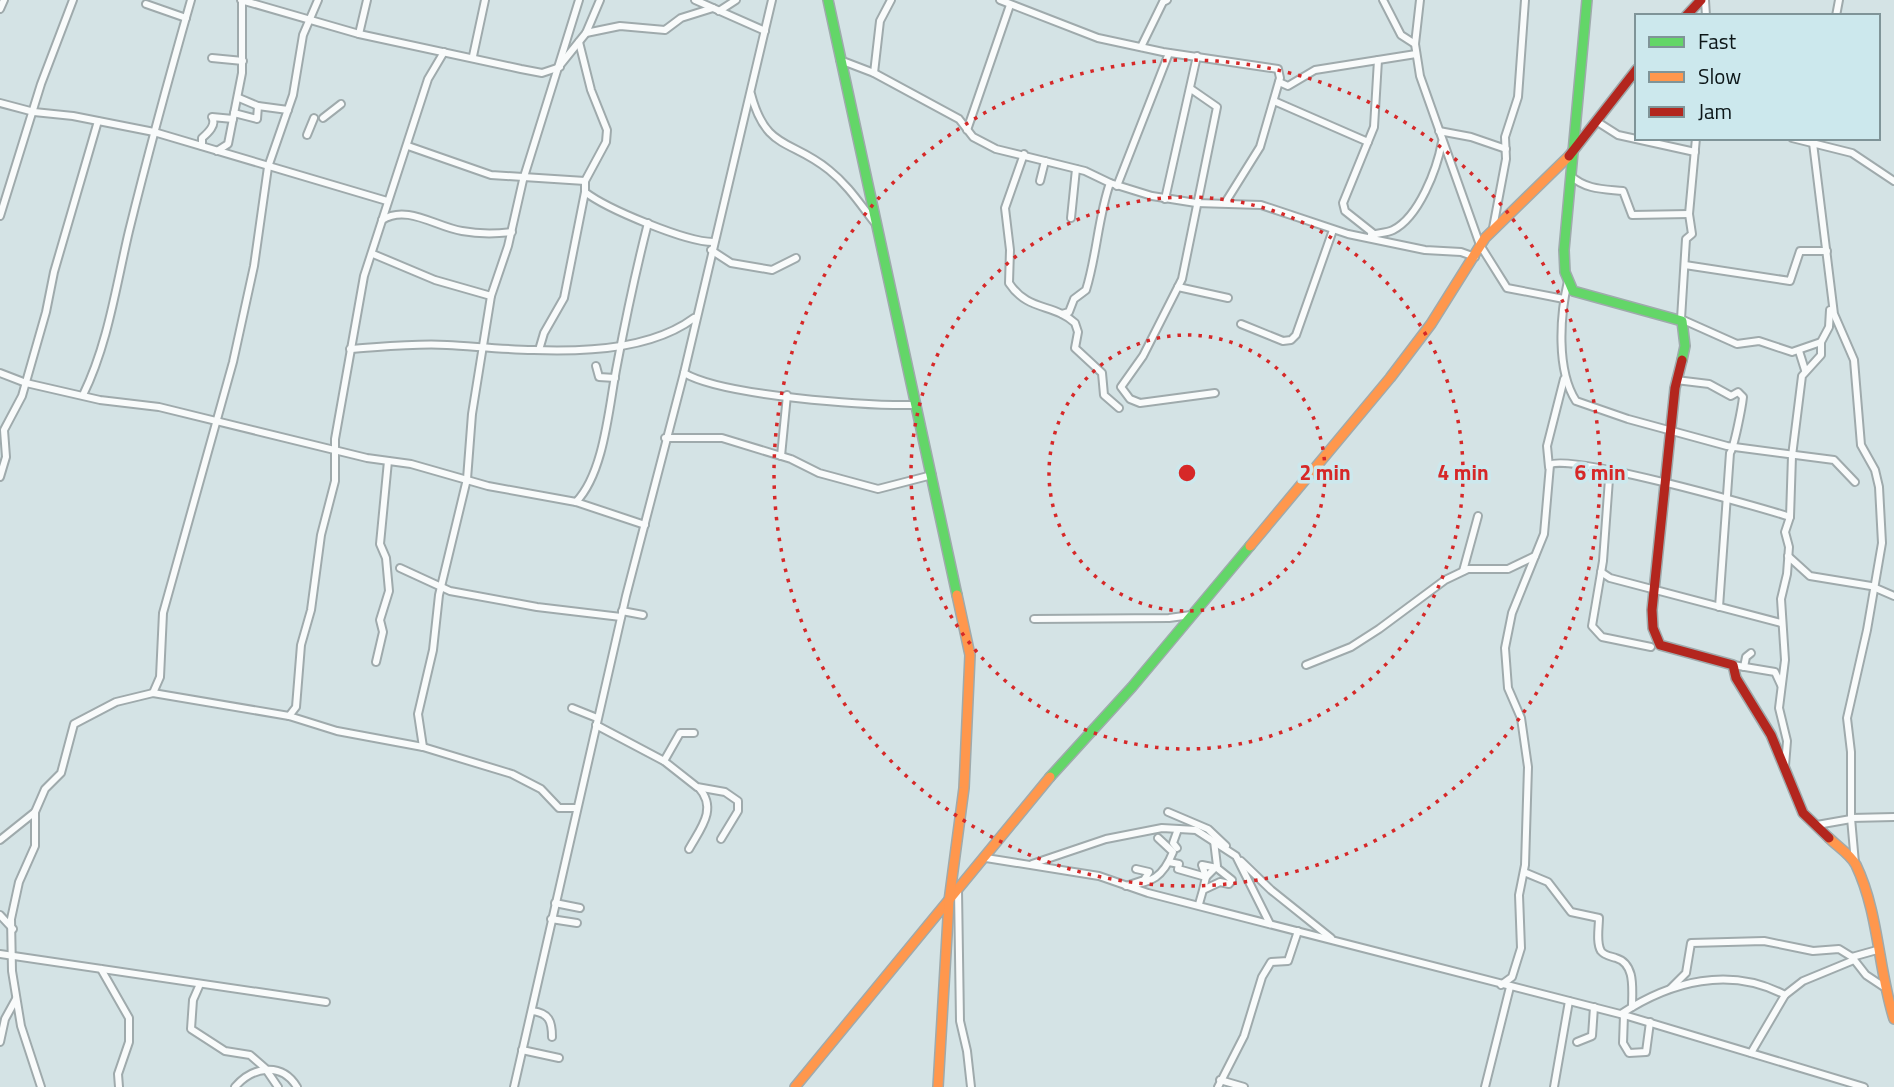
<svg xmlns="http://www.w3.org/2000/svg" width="1894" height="1087" viewBox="0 0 1894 1087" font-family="'Titillium Web',sans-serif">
  <rect width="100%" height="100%" fill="#d4e3e5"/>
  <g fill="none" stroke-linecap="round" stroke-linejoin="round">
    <g stroke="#9faaac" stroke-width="10">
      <g id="street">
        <path d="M241 0 359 34 521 69 542 73 560 67"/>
        <path d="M695 0 765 31"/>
        <path d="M1000 0 1098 38 1163 52 1278 69 1280 78 1260 147 1225 203"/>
        <path d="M1383 0 1401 35 1415 44"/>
        <path d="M1420 0 1415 44 1420 76 1480 245 1507 288 1564 299"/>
        <path d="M1705 0 1706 16"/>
        <path d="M146 4 186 18"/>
        <path d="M0 9 4 0"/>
        <path d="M719 11 736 0"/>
        <path d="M1836 16 1839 0"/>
        <path d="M586 33 620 26 665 30 681 18 713 8"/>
        <path d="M359 34 367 0"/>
        <path d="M579 42 591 90 607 130 606 142 585 181V192C607 209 686 242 713 242"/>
        <path d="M1141 47 1163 2 1167 0"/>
        <path d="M473 56 485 0"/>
        <path d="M212 58 243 61"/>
        <path d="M840 60 874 73 959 119 973 137 996 149 1085 171 1110 183 1152 196 1196 203 1261 205 1348 234 1425 250 1461 252 1475 257"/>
        <path d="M561 64 586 33 600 0"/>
        <path d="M874 73 880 21 891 0"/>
        <path d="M1279 82 1288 86 1315 70 1416 54"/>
        <path d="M1191 89 1217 107 1182 279 1143 356 1121 387 1130 399 1140 403 1215 393"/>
        <path d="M751 94C766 151 791 139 829 170 848 185 860 204 875 223"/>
        <path d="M239 98 258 106 288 110"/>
        <path d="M1274 101 1368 142"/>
        <path d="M0 103 34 112 73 116 154 132 387 201"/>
        <path d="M234 113 257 119 258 106"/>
        <path d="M323 118 341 104"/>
        <path d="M1596 121 1618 135 1695 152"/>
        <path d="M967 130 1010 5"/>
        <path d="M1439 131 1471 137 1506 149"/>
        <path d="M307 135 314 118"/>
        <path d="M1792 138 1852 153 1894 181"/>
        <path d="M1813 143 1834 314 1854 360 1861 445 1875 470 1879 487 1882 543 1867 630 1847 718 1851 752V818L1855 863"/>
        <path d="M202 146V138C208 133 217 125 212 117L233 119"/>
        <path d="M408 146 491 175 585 181"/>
        <path d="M217 151 228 144 242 73V0"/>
        <path d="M1024 154 1005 208 1010 250 1009 283C1028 312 1054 303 1075 323L1078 332 1075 348 1102 373 1104 395 1119 408"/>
        <path d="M1571 176C1586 190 1605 189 1623 191L1632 215 1689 214"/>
        <path d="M1040 181 1045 161"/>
        <path d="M1117 186 1169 53"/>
        <path d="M1165 199 1197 56"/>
        <path d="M0 216 41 84 73 0"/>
        <path d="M1071 218 1076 169"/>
        <path d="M382 220C407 204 436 227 462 231 478 234 495 234 512 232"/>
        <path d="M1493 228 1506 159 1505 137 1518 97 1525 0"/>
        <path d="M1374 234 1345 211 1343 203 1374 127 1378 60"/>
        <path d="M1371 235C1378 233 1387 233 1393 230 1419 217 1437 169 1442 142"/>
        <path d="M711 250 731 263 772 270 796 258"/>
        <path d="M373 254 435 280 491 296"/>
        <path d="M1685 265 1790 281 1800 251H1827"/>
        <path d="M1568 281C1560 315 1556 370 1576 401L1628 419 1727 446 1834 460 1855 482"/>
        <path d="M1178 287 1228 298"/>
        <path d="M1062 314 1069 312 1074 299 1086 290C1097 255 1098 217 1110 183"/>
        <path d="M1681 319 1686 239 1692 234 1689 214 1696 138"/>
        <path d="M1681 319 1737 344 1759 341 1792 352 1821 342"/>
        <path d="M1241 324 1283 341 1291 340 1296 335 1333 230"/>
        <path d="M350 349C382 347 415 343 447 345 521 349 632 364 694 318"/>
        <path d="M539 350 544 333 564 298 585 192"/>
        <path d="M1799 351 1805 370"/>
        <path d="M596 366 599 377 615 378"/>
        <path d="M0 373 26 383 100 400 159 407 367 458 411 464 488 486 576 502 645 525"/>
        <path d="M684 373C723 396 867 406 916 405"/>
        <path d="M1676 380 1709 384 1731 396 1738 392 1743 397C1742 407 1734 448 1730 453L1719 607"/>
        <path d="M83 395C108 344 116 286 129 231 148 154 169 77 191 0"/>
        <path d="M665 438H722L791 459 819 473 878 489 932 475"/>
        <path d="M781 456 787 395"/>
        <path d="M1549 467 1547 446 1564 379"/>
        <path d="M1605 470 1609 479 1603 561 1592 626 1602 637 1651 647"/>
        <path d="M0 477 6 457 4 430 22 396 46 312 54 272 98 121"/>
        <path d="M576 502C605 472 609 404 617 365 626 317 636 270 648 223"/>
        <path d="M1788 556 1810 576 1871 586 1894 596"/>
        <path d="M400 568 450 591 537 607 621 617"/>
        <path d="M1463 571 1478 516"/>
        <path d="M1601 572 1610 578 1781 623"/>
        <path d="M622 611 643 615"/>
        <path d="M1034 619 1169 618 1191 615"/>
        <path d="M376 662 383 632 380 620 389 591 386 558 380 544 388 461"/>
        <path d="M1306 665 1351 647 1379 629 1445 580 1468 569H1508L1535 556"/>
        <path d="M1733 665 1775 672 1781 685"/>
        <path d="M1744 667 1746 657 1751 653"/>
        <path d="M153 693 160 677 163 613 233 362 254 266 268 167 293 95 303 35 318 0"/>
        <path d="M572 708 597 718"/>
        <path d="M289 716 296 707 301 645 311 610 321 535 335 481V439L364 276 428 79 444 52"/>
        <path d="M596 725 664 761 697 787 725 792 738 801V811L721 839"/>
        <path d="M423 747 418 714 433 650 439 595 467 479 472 414 491 296 508 246 523 180 579 0"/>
        <path d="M664 761 680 733H694"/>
        <path d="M1785 766 1787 741 1779 708 1785 660 1781 599 1787 574 1789 547 1785 532 1790 517 1792 456 1802 376 1821 355V342L1829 327 1830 310"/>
        <path d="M35 812V846L19 882 11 919 12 971 21 1026 41 1087"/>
        <path d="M1168 812 1208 829 1226 846"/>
        <path d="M1851 818 1894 817"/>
        <path d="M1817 825 1851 819"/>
        <path d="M0 840 35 812 45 789 61 773 74 724 116 702 153 693 289 716 337 731 423 747 512 774 541 789 559 808H577"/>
        <path d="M1177 848 1173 843 1178 829"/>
        <path d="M689 849C700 829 718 809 699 788"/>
        <path d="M986 858 1099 876 1148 893 1624 1015 1864 1087"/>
        <path d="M1241 861 1271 890 1331 938"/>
        <path d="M1169 862 1179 864 1178 869 1206 877 1217 866 1214 841"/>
        <path d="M1032 864 1106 839 1162 828 1196 830 1236 856 1270 924"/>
        <path d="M1136 869 1149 872 1144 880 1126 886C1152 883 1163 877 1173 852L1158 838"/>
        <path d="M1524 872 1548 882 1571 912 1599 918C1599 927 1596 943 1601 951 1605 956 1610 956 1616 958 1636 964 1632 990 1632 1007"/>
        <path d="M958 890 960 1021 967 1051 971 1087"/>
        <path d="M555 903 580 908"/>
        <path d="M1199 904 1203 890 1220 882 1229 884 1232 880 1217 868 1202 865 1206 877 1203 890"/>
        <path d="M0 915 13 929"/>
        <path d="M551 919 577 923"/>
        <path d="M0 954 326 1002"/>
        <path d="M1852 957 1877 950"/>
        <path d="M101 969 129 1018V1042L118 1074 119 1087"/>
        <path d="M200 984 193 1000 191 1029 225 1051 250 1055 265 1068 278 1087"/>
        <path d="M1501 985 1512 977 1521 948 1519 895 1525 865 1528 767 1521 718 1508 688 1505 648 1512 613 1544 534 1550 465C1565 452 1760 507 1790 517"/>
        <path d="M1671 988 1686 973 1691 943 1764 941 1813 951 1839 949 1852 957 1866 975 1884 987"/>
        <path d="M532 1011C549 1013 552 1021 552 1037"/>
        <path d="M1621 1014C1671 981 1730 966 1785 995"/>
        <path d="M1624 1015 1623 1043 1629 1053 1646 1052 1650 1022"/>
        <path d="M0 1042 5 1019 16 999"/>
        <path d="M1577 1042 1592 1036 1594 1007"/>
        <path d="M522 1050 559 1058"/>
        <path d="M1751 1053 1785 995 1803 981 1854 960"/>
        <path d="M1220 1080 1244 1087"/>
        <path d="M235 1087C253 1066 282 1062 297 1087"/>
        <path d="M514 1087 626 596 684 373 772 0"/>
        <path d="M1218 1087 1244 1036 1262 977 1271 962 1288 961 1298 931"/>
        <path d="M1485 1087 1510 987"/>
        <path d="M1554 1087 1569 1001"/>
      </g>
    </g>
    <g stroke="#9faaac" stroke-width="12">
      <g id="fast">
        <path d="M828 0 957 595"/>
        <path d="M1587 0 1564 250 1565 272 1573 291 1682 321 1685 346 1682 360"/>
        <path d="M1050 777 1132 687 1250 546"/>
      </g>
    </g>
    <g stroke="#9faaac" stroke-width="12">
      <g id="slow">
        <path d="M1250 546 1390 378 1431 324 1485 238 1569 156"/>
        <path d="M1829 838C1837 846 1851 855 1856 865 1879 913 1878 969 1894 1019"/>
        <path d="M795 1087 1050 777"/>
        <path d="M938 1087 949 901 964 788 970 655 957 595"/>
      </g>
    </g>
    <g stroke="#9faaac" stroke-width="12">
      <g id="jam">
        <path d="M1686 16 1701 0"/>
        <path d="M1569 156 1637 69"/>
        <path d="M1682 360 1675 388 1652 610 1653 628 1660 645 1733 665 1736 678 1771 735 1803 813 1829 838"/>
      </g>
    </g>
    <use href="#street" stroke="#f9fbfb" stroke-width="6"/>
    <use href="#fast" stroke="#63d668" stroke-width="9"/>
    <use href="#slow" stroke="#ff974d" stroke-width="9"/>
    <use href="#jam" stroke="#b3261e" stroke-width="9"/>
  </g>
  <g fill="none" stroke="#d62828" stroke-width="3.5" stroke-dasharray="3.5 7">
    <circle cx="1187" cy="473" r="138"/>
    <circle cx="1187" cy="473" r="276"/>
    <circle cx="1187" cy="473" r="413"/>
  </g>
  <circle cx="1187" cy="473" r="10" fill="#d62828" stroke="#cce8ed" stroke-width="3.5"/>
  <g font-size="21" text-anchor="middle" font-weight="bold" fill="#d62828" stroke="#cce8ed" stroke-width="7" stroke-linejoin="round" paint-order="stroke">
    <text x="1325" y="480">2 min</text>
    <text x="1463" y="480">4 min</text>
    <text x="1600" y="480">6 min</text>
  </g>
  <rect x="1635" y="14" width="245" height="126" fill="#cce8ed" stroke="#7f9498" stroke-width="2"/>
  <rect x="1649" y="37" width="35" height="10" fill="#63d668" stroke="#7f9498" stroke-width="2"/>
  <text x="1698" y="49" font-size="21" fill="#0c1618">Fast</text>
  <rect x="1649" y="72" width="35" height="10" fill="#ff974d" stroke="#7f9498" stroke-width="2"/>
  <text x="1698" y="84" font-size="21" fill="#0c1618">Slow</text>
  <rect x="1649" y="107" width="35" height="10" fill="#b3261e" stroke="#7f9498" stroke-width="2"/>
  <text x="1698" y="119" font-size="21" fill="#0c1618">Jam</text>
</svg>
